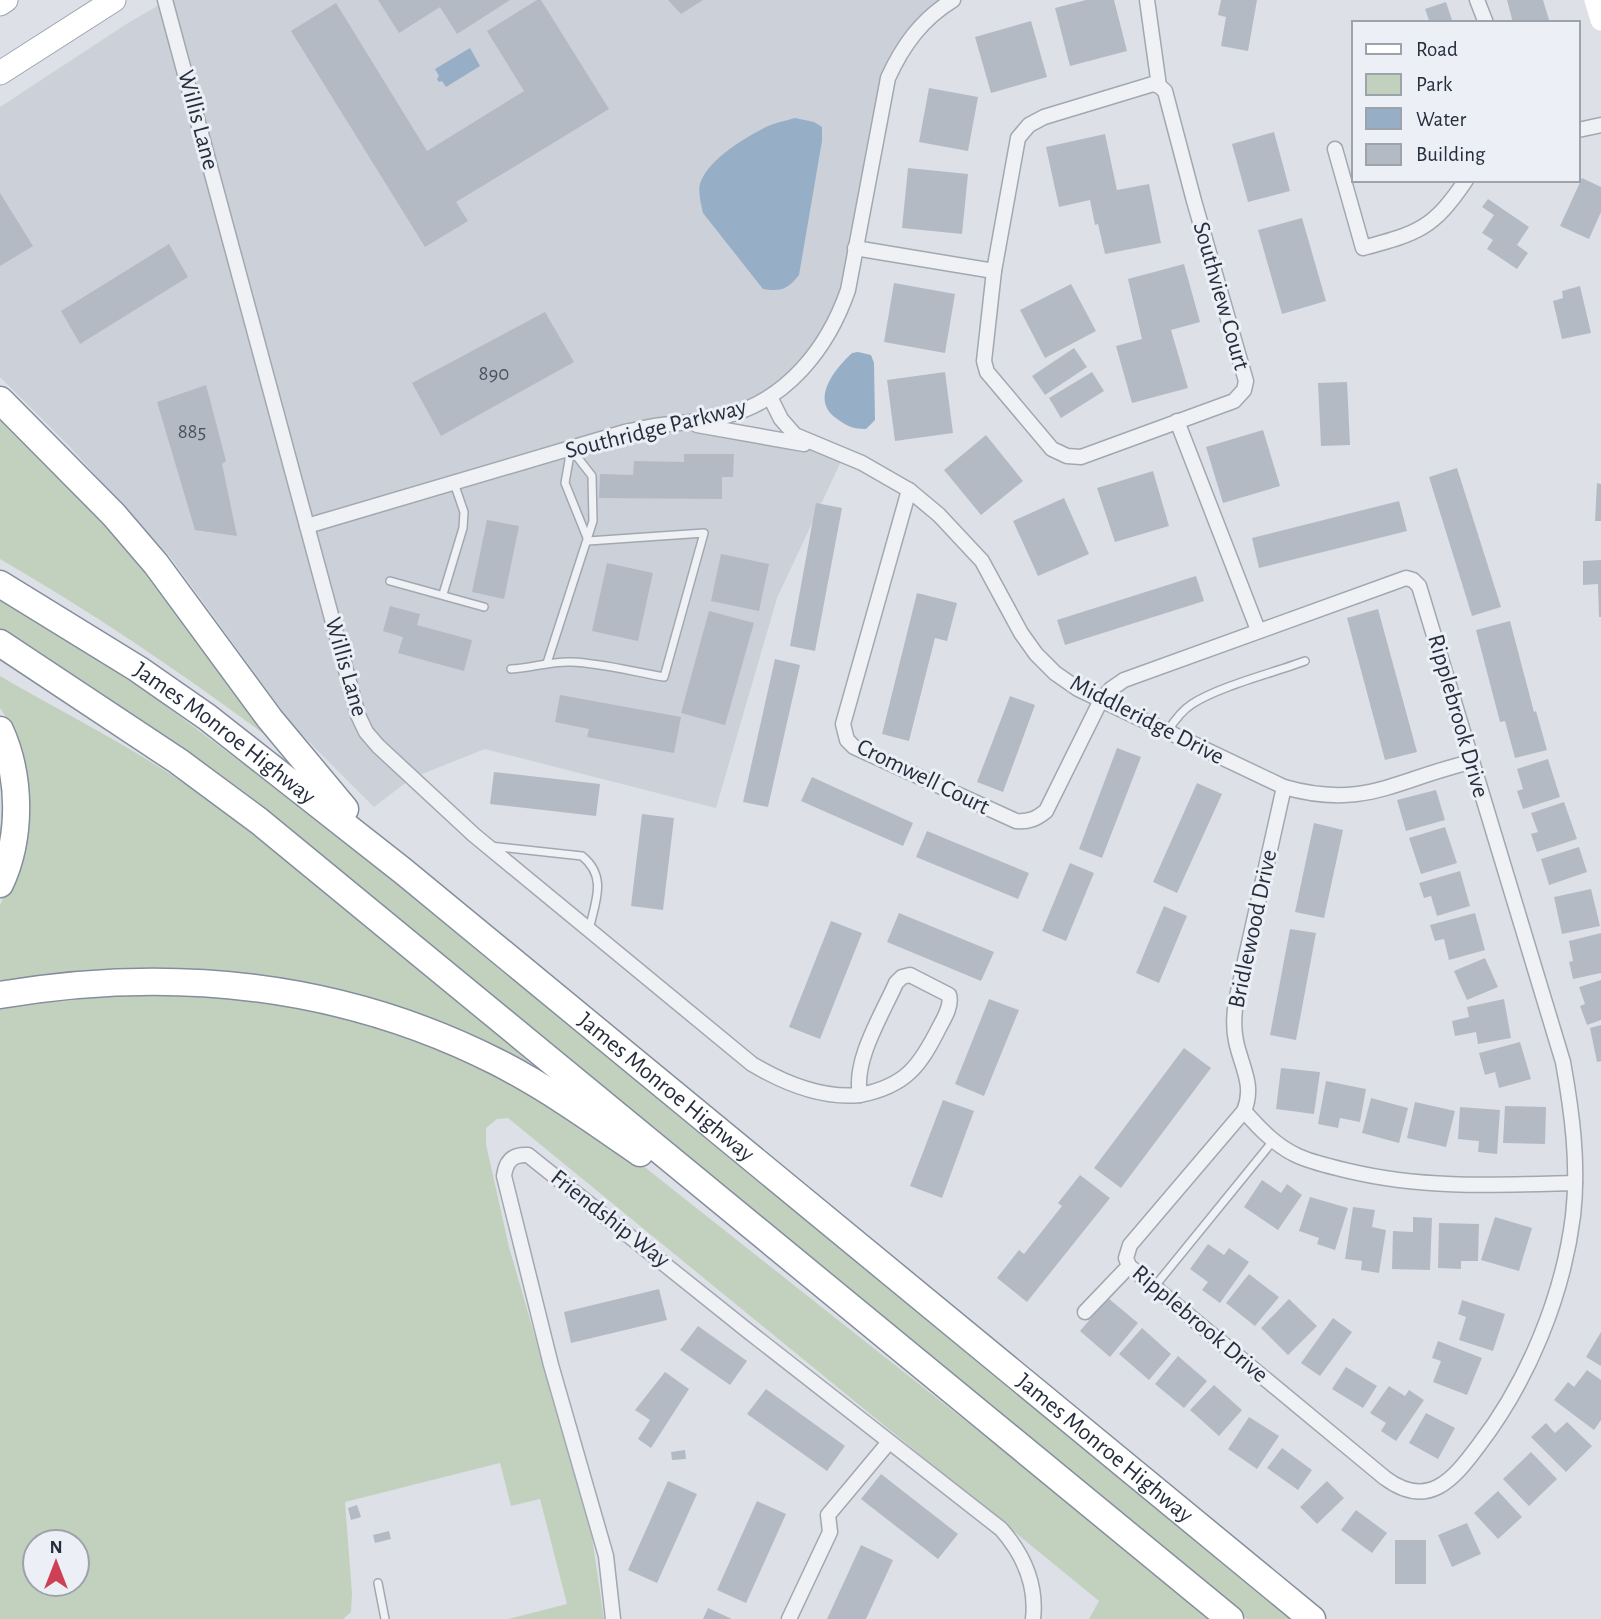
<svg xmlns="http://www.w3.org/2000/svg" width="1601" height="1619" viewBox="0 0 1601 1619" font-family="'Alegreya Sans',sans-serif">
  <rect width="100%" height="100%" fill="#dde1e7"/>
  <path fill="#cbd0d9" d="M168 0H953L891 72 855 248 820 348 770 397 702 421 844 455 777 598 716 808 485 749 412 778 374 807 293 726 171 558 68 445 0 377V107L128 23Z"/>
  <g fill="#c2d1be" fill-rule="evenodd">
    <path d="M0 409 106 516 285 750C194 681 100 617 0 559Z"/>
    <path d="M0 599 75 643 142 688 334 832 1290 1619H1247L289 829C195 759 101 690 0 629Z"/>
    <path d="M0 676C63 713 133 747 192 789 304 869 408 961 514 1049L535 1068 534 1074 461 1036 143 971 83 972 0 982V905L11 882 17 748 7 719 0 708Z"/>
    <path d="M61 994 252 995 380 1023 575 1112 1077 1509 1210 1619H1089L1099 1601 508 1118 497 1119 486 1128V1144L509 1247 591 1530 604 1619H508L567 1604 540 1499 511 1506 500 1463 345 1502 352 1593 351 1612 343 1619H0V1003ZM35 1542H77V1584H35Z"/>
  </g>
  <g fill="#97aec7">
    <path d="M470 48 480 66 446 87 442 81 439 82 437 79 439 76 435 69Z"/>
    <path d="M795 118 814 122 822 127V141L799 275C788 289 781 292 763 289L703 213C701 203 697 190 701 181 711 158 743 139 764 128 773 123 785 121 795 118Z"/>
    <path d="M858 352 871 355 874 363 875 420 866 429C853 429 846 426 836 418 810 399 835 369 852 353Z"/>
  </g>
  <g fill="#b4bac4">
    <path d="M378 0H510L457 34 440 7 399 33Z"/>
    <path d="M537 0H541L609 109 456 202 468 221 425 247 291 31 336 3 427 151 524 91 487 31Z"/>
    <path d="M668 0H703L681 14Z"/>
    <path d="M1086 0H1114L1127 51 1070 66 1055 8Z"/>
    <path d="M1221 0H1257L1248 51 1221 46 1226 17 1218 15Z"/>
    <path d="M1507 0H1543L1550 23H1513Z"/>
    <path d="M1446 2 1453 23H1430L1425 9Z"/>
    <path d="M1031 21 1047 77 991 93 975 37Z"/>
    <path d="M929 88 978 97 968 151 919 142Z"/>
    <path d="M1274 132 1290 191 1248 202 1232 144Z"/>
    <path d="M1105 134 1117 190 1149 184 1161 243 1105 254 1098 224 1095 225 1090 200 1059 207 1046 147Z"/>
    <path d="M908 168 968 174 962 234 902 228Z"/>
    <path d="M1582 178 1601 187V212L1589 239 1560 226Z"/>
    <path d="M0 193 33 246 0 266Z"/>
    <path d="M1488 199 1529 227 1517 245 1528 253 1517 269 1487 249 1493 240 1482 233 1494 215 1482 207Z"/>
    <path d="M1302 218 1326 301 1282 314 1258 230Z"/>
    <path d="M169 244 188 277 80 344 61 311Z"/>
    <path d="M1184 264 1200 322 1171 330 1188 388 1132 403 1116 346 1142 339 1128 279Z"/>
    <path d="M894 283 955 294 945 353 884 342Z"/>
    <path d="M1071 284 1096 331 1045 358 1020 310Z"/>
    <path d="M1580 286 1591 333 1562 339 1553 301 1563 298 1562 291Z"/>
    <path d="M545 312 574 362 441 436 412 383Z"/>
    <path d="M1074 348 1087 367 1045 395 1032 376Z"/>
    <path d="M945 372 953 433 895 441 887 380Z"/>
    <path d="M1092 372 1104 391 1061 418 1049 398Z"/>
    <path d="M1347 382 1350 445 1321 446 1318 383Z"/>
    <path d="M206 385 226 461 222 464 237 536 195 530 157 402Z"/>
    <path d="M1263 430 1280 486 1223 503 1206 447Z"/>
    <path d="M986 435 1023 481 981 515 944 470Z"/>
    <path d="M684 454H734L733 477H722V499L599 498 600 474 633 475 634 461 684 462Z"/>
    <path d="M1457 468 1501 607 1472 616 1429 477Z"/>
    <path d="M1153 471 1169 526 1115 542 1097 488Z"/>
    <path d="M1597 483 1601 484V521H1595Z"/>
    <path d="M1064 498 1089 554 1038 576 1013 521Z"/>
    <path d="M1399 501 1407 531 1259 568 1252 538Z"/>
    <path d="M816 503 842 508 815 651 790 646Z"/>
    <path d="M487 520 519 526 504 599 472 592Z"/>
    <path d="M721 554 769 564 759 611 711 601Z"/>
    <path d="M1601 560V617H1599L1598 584 1583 585V561Z"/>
    <path d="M607 563 653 573 638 641 592 631Z"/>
    <path d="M1196 576 1204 601 1065 645 1057 620Z"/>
    <path d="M917 593 957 603 947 641 935 638 909 741 882 734Z"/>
    <path d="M390 606 420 614 417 625 472 640 464 671 398 653 403 637 383 631Z"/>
    <path d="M1378 609 1417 752 1385 760 1347 618Z"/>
    <path d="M709 611 754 623 725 725 681 713Z"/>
    <path d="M1510 621 1534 712 1536 711 1547 750 1515 758 1505 721 1500 722 1476 630Z"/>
    <path d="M775 659 800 665 768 807 743 802Z"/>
    <path d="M560 695 681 717 674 753 587 737 589 729 555 722Z"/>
    <path d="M1010 696 1035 705 1003 792 977 782Z"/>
    <path d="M1117 748 1141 757 1102 858 1079 849Z"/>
    <path d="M1548 759 1560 797 1523 809 1517 791 1523 789 1517 769Z"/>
    <path d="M494 772 600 784 596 816 490 804Z"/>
    <path d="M812 777 913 823 903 846 801 801Z"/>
    <path d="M1197 783 1222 794 1177 893 1153 882Z"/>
    <path d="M1436 790 1445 820 1406 831 1397 800Z"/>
    <path d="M1564 802 1577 839 1537 852 1531 834 1538 832 1531 813Z"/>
    <path d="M642 814 674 818 663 910 631 906Z"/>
    <path d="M1314 823 1343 830 1324 918 1295 912Z"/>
    <path d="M1445 827 1457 863 1421 874 1409 838Z"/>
    <path d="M927 831 1029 873 1018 899 916 857Z"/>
    <path d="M1579 847 1587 872 1549 885 1541 859Z"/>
    <path d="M1070 863 1094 873 1066 941 1042 931Z"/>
    <path d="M1460 871 1470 906 1437 916 1431 896 1424 898 1419 883Z"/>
    <path d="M1591 889 1600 926 1562 934 1554 897Z"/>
    <path d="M1164 906 1187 916 1159 983 1136 973Z"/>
    <path d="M899 913 994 952 981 981 887 942Z"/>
    <path d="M1475 913 1485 950 1449 960 1444 939 1435 941 1430 925Z"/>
    <path d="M831 921 862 933 820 1039 789 1027Z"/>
    <path d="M1290 929 1316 933 1296 1040 1270 1035Z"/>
    <path d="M1601 933V973L1573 979 1569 962 1573 961 1569 941Z"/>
    <path d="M1485 958 1498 987 1467 1000 1454 971Z"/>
    <path d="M1601 980V1020L1587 1025 1580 1006 1585 1004 1579 987Z"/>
    <path d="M989 999 1019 1010 984 1096 955 1084Z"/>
    <path d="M1504 999 1511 1038 1478 1044 1476 1032 1455 1036 1452 1021 1469 1017 1467 1007Z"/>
    <path d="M1601 1025V1061L1597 1062 1590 1028Z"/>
    <path d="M1520 1042 1531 1079 1499 1088 1495 1072 1485 1075 1479 1053Z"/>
    <path d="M1184 1048 1211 1068 1121 1188 1094 1168Z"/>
    <path d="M1281 1068 1320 1072 1314 1114 1276 1109Z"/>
    <path d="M1326 1081 1366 1089 1360 1122 1340 1118 1338 1128 1318 1124Z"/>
    <path d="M1371 1098 1408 1108 1399 1143 1362 1133Z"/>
    <path d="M943 1100 974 1111 942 1198 910 1186Z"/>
    <path d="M1415 1102 1455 1111 1446 1147 1407 1138Z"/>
    <path d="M1505 1106 1546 1107 1545 1144 1503 1143Z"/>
    <path d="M1460 1107 1500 1110 1497 1154 1478 1152 1479 1141 1458 1139Z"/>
    <path d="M1080 1175 1110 1198 1027 1302 997 1278 1019 1250 1024 1254 1062 1206 1058 1203Z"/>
    <path d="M1262 1180 1281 1193 1287 1184 1302 1195 1278 1230 1244 1207Z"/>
    <path d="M1310 1197 1348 1208 1335 1250 1317 1244 1319 1238 1299 1231Z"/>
    <path d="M1353 1207 1375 1210 1372 1227 1386 1230 1379 1273 1361 1270 1362 1261 1345 1259Z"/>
    <path d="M1413 1217 1432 1218 1430 1270 1392 1269 1393 1231 1413 1232Z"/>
    <path d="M1495 1217 1532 1228 1519 1271 1481 1260Z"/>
    <path d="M1439 1223 1479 1224 1478 1261H1461V1269L1438 1268Z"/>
    <path d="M1208 1244 1224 1255 1229 1248 1249 1262 1220 1303 1202 1290 1208 1282 1190 1269Z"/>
    <path d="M1249 1274 1279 1297 1255 1326 1226 1303Z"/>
    <path d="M659 1289 667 1320 571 1343 564 1312Z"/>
    <path d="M1108 1298 1138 1323 1110 1357 1080 1331Z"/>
    <path d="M1289 1299 1317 1326 1288 1355 1261 1328Z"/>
    <path d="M1462 1300 1505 1314 1493 1351 1459 1340 1466 1317 1458 1314Z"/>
    <path d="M1333 1318 1352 1332 1320 1376 1301 1363Z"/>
    <path d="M698 1326 747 1361 730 1385 680 1350Z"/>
    <path d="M1142 1328 1171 1354 1149 1380 1119 1354Z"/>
    <path d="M1601 1332V1366L1586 1357Z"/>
    <path d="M1438 1341 1482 1358 1467 1395 1433 1382 1441 1361 1432 1358Z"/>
    <path d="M1178 1356 1207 1381 1184 1408 1155 1384Z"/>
    <path d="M1346 1367 1377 1386 1363 1408 1332 1389Z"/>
    <path d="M1587 1370 1601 1380V1420L1594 1430 1554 1400 1568 1382 1574 1387Z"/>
    <path d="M665 1372 689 1389 651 1448 638 1439 650 1420 635 1410Z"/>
    <path d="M1214 1385 1242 1410 1219 1436 1190 1410Z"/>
    <path d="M1389 1386 1405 1396 1409 1390 1424 1400 1396 1441 1381 1431 1386 1423 1370 1413Z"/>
    <path d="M766 1389 845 1446 827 1471 747 1414Z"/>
    <path d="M1426 1413 1455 1428 1438 1459 1409 1443Z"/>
    <path d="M1249 1417 1279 1436 1257 1469 1228 1449Z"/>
    <path d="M1567 1422 1592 1446 1566 1472 1531 1437 1546 1423 1555 1433Z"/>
    <path d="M1282 1448 1312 1470 1298 1490 1267 1468Z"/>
    <path d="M685 1450 686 1459 672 1460 671 1452Z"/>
    <path d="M1531 1452 1557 1479 1529 1506 1503 1479Z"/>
    <path d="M881 1474 958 1534 938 1559 861 1499Z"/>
    <path d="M668 1481 697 1494 657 1583 628 1570Z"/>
    <path d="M1327 1481 1344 1498 1317 1524 1300 1507Z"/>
    <path d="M1498 1491 1522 1517 1498 1539 1474 1513Z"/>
    <path d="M757 1501 786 1514 746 1603 717 1590Z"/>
    <path d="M357 1505 361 1517 351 1520 348 1508Z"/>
    <path d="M1356 1510 1387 1533 1372 1553 1341 1530Z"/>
    <path d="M1467 1523 1481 1554 1452 1567 1438 1535Z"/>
    <path d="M389 1531 391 1539 375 1543 373 1535Z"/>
    <rect x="1395" y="1540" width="31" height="44"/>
    <path d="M861 1545 893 1560 866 1619H827Z"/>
    <path d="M708 1608 732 1619H703Z"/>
  </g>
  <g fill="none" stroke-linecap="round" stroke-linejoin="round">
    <g stroke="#a2a8b1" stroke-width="10">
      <g id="lane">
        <path d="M571 449 565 483 588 540"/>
        <path d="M390 581 484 607"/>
        <path d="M443 594 463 528 464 512 454 483"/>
        <path d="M547 663 593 521 592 476 571 449"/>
        <path d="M511 669C532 668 551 661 571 662 602 663 634 672 664 677L704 533 588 541"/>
        <path d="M1167 732C1174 721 1181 711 1192 704 1220 686 1273 673 1305 661"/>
        <path d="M490 846 582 856C608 877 595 902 589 930"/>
        <path d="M1155 1286 1273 1141"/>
        <path d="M378 1583 385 1619"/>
      </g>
    </g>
    <g stroke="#a2a8b1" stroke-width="17">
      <g id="street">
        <path d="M165 0 358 715 366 732 378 746 474 835 752 1064C784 1083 821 1099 860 1095"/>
        <path d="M1147 0 1159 86"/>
        <path d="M1477 0 1486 23"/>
        <path d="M1153 84 1159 86 1165 91 1194 201 1246 381 1244 390 1234 401 1081 457 1067 456 1052 449 987 372 984 361 994 271 1018 138 1029 125 1044 117Z"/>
        <path d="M1578 130 1601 125"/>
        <path d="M1335 149 1363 248C1418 233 1433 229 1466 180"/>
        <path d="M855 248 994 271"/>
        <path d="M770 397 781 419 795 435 862 463 909 490 939 515 982 561 1021 633 1036 654 1055 673 1078 689 1284 787C1365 810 1397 779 1471 762"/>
        <path d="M1177 421 1258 630"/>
        <path d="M697 425 804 444"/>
        <path d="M909 490 843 724 847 740 854 747 1016 821C1029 822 1036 819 1046 811L1101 700 1111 689 1124 680 1406 578 1413 580 1419 586 1563 1062C1572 1112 1579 1164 1573 1216 1563 1296 1528 1381 1479 1445 1453 1480 1428 1510 1385 1478L1129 1266 1126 1258 1130 1245 1244 1111C1255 1085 1241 1066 1236 1041 1233 1027 1234 1014 1236 1001L1284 787"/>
        <path d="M307 526 625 432C637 430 649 426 662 425 683 422 705 422 726 416 787 400 828 348 848 290L888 78C903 45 922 19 953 0"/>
        <path d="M910 975 949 995C952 1005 945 1017 940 1026 920 1066 906 1086 860 1095 853 1060 882 1015 896 983L902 977Z"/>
        <path d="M1244 1111C1260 1129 1276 1146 1298 1156 1314 1163 1332 1167 1349 1171 1424 1189 1499 1185 1575 1183"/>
        <path d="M1085 1312 1129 1266"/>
        <path d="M613 1619 606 1556 551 1365 504 1176C506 1161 513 1154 528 1155L748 1331 1001 1529C1023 1554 1037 1584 1033 1619"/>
        <path d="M789 1619 830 1532 828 1515 889 1442"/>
      </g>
    </g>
    <g stroke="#9ca5b2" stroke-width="25">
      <g id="primary">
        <path d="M0 4 6 0"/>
        <path d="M0 73 114 0"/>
      </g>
    </g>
    <g stroke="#848e9d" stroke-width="29">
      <g id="highway">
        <path d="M0 400 114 515 156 564 270 719 345 809"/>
        <path id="s1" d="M0 584 138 669 207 717 403 871 1312 1619"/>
        <path d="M0 643 178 761 259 821 1230 1619"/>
        <path d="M0 730C21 776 22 837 0 884"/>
        <path d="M0 995C171 966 341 983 497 1062 548 1088 594 1121 640 1153"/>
      </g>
    </g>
    <use href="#lane" stroke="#eff1f5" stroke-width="7"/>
    <use href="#street" stroke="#eff1f5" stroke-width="14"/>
    <path stroke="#fff" stroke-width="21" d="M1595 0 1601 20"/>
    <use href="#primary" stroke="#fff" stroke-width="23"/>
    <use href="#highway" stroke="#fff" stroke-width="26"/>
  </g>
  <g text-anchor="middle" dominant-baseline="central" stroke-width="6" stroke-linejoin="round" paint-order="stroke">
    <g font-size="21" fill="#4a515f">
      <text x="494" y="373">890</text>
      <text x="192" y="431">885</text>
    </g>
    <g font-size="24" fill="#262e3d" stroke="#eceff5">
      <text transform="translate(198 120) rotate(75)">Willis Lane</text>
      <text transform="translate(1221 296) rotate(74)">Southview Court</text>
      <text transform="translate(656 429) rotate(-14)">Southridge Parkway</text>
      <text transform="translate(346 667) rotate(74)">Willis Lane</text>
      <text transform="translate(1458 716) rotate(74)">Ripplebrook Drive</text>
      <text transform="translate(1147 720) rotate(27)">Middleridge Drive</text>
      <text stroke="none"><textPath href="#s1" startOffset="270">James Monroe Highway</textPath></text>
      <text transform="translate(923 777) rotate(26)">Cromwell Court</text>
      <text transform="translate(1253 929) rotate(-78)">Bridlewood Drive</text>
      <text stroke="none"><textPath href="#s1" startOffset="836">James Monroe Highway</textPath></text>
      <text transform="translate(610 1219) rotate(38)">Friendship Way</text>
      <text transform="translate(1200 1324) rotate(40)">Ripplebrook Drive</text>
      <text stroke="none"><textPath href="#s1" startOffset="1404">James Monroe Highway</textPath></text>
    </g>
  </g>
  <rect x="1352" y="21" width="228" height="161" fill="#eceff5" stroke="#9da2ab" stroke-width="2"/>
  <rect x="1366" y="44" width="35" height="10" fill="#ffffff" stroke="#9da2ab" stroke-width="2"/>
  <text x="1416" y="56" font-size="21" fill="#262e3d">Road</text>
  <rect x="1366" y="74" width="35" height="21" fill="#c2d1be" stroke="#9da2ab" stroke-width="2"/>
  <text x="1416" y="91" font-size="21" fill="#262e3d">Park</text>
  <rect x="1366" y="108" width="35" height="21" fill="#97aec7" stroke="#9da2ab" stroke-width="2"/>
  <text x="1416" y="126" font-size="21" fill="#262e3d">Water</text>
  <rect x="1366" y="144" width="35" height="21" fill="#b4bac4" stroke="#9da2ab" stroke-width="2"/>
  <text x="1416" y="161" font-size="21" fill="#262e3d">Building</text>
  <g transform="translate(56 1563)"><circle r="33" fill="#eceff5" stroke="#9da2ab" stroke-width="2"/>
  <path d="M0-5L12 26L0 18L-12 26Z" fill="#ce4054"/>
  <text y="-10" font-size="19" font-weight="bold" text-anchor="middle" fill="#262e3d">N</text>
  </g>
</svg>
